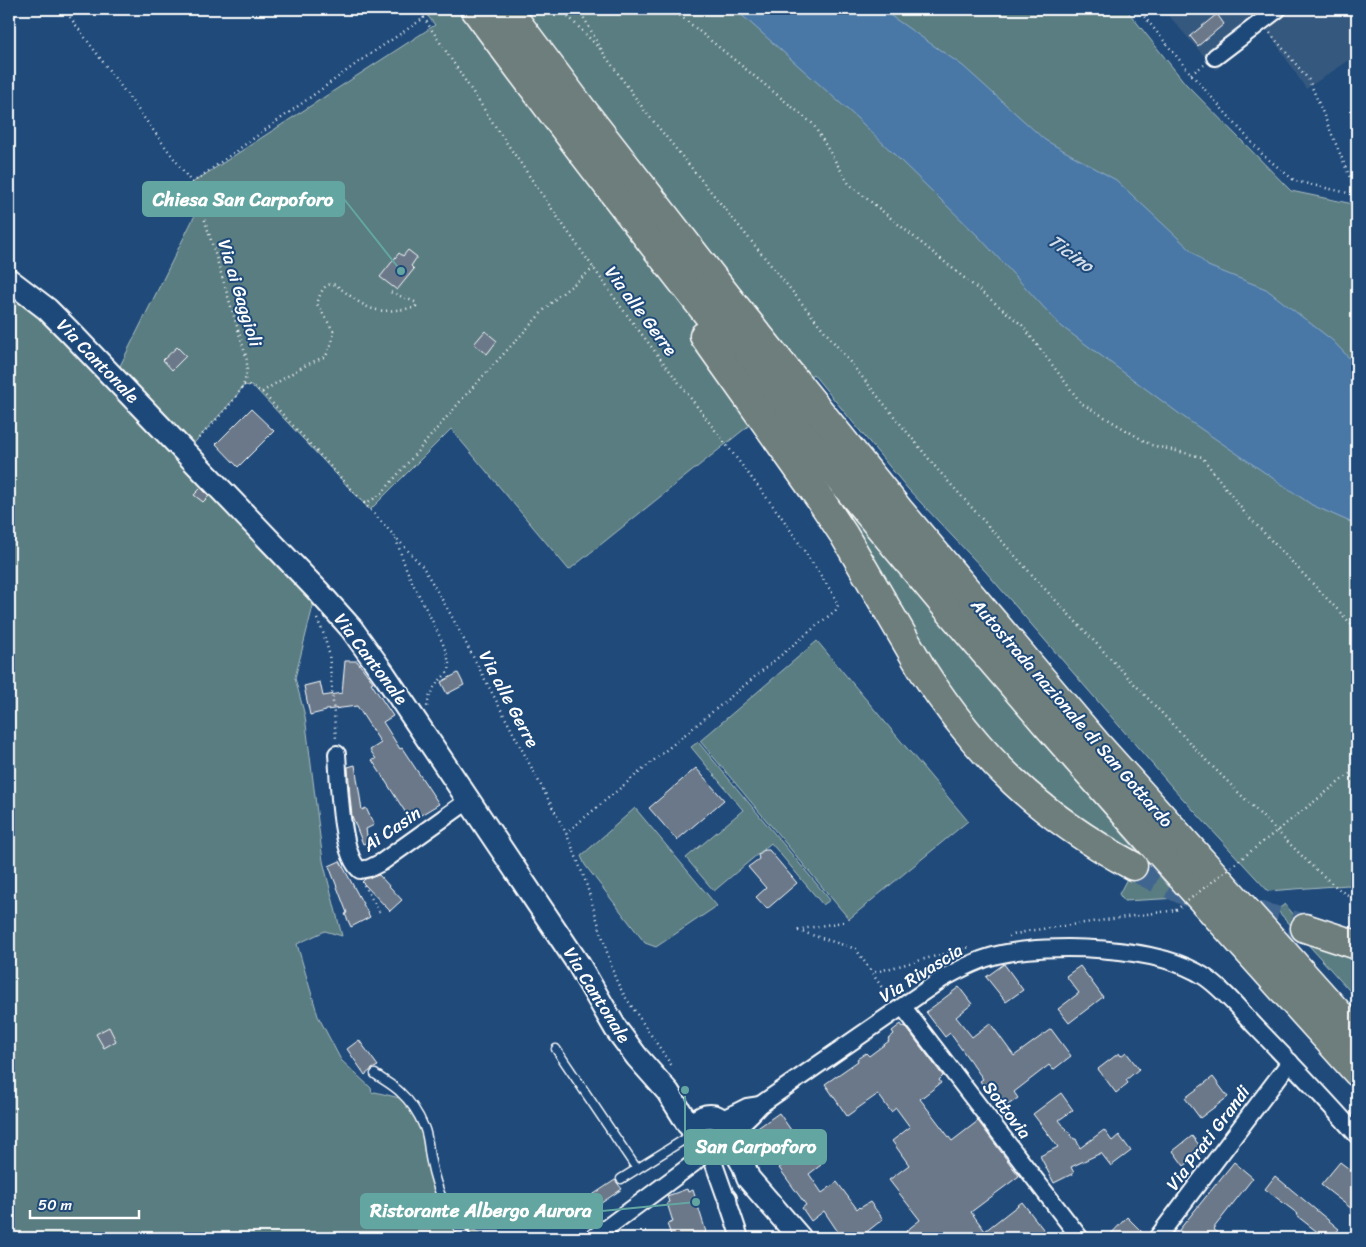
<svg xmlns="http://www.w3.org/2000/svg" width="1366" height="1247" viewBox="0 0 1366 1247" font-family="Sriracha,sans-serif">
  <rect width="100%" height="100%" fill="#1f4a7a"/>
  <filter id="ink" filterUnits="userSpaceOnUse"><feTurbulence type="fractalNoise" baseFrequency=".02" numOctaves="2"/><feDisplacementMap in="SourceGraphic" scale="10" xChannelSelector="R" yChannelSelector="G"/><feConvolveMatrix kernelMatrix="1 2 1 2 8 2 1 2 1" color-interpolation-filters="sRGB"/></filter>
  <g filter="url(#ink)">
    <path fill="#36587e" d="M1163 9H1357V55L1306 89 1266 28 1216 70Z"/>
    <g fill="#5a7d82" stroke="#acbec0">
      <path d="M422 9H1126L1185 83 1291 191 1353 204 1357 209V889L1348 885 1268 891 1172 787 986 572 908 489 813 374 569 570 451 429 370 510 256 389 251 386 244 385 234 399 186 452 317 590 295 678 305 716 323 861 342 936 325 931 297 944 318 1016 341 1060 371 1088 372 1093 375 1092 408 1100 427 1132 429 1170 445 1210 486 1238H9V280L114 378 200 205 192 183 435 25Z"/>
      <path d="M825 486 865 531 1048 749 1138 852 1134 854 1118 852 977 737Z"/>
      <path d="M817 641 968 821 849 919 700 741Z"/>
      <path d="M698 742 830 900 823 905 771 843 714 891 686 858 743 810 691 747Z"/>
      <path d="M635 808 717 906 656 947 645 943 585 865 581 856Z"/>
      <path d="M1140 854 1179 898 1124 901 1119 894Z"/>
      <path d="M1285 904 1320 947 1357 957V999L1277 910Z"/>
    </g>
    <path fill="#4a78a6" stroke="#92aeca" d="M735 9H881L963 66 1045 140 1116 180 1208 266 1266 289 1332 340 1357 366V525L1312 505 1185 418 1061 326 979 237 858 119Z"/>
    <g fill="#6b7889" stroke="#fff">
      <path d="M1217 14 1224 24 1198 46 1190 36Z"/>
      <path d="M408 250 417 257 411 266 414 269 397 290 380 277 399 253 403 256Z"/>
      <path d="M485 331 497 341 487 354 474 344Z"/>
      <path d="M177 347 186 356 172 370 163 360Z"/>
      <path d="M251 409 274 431 238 467 216 444Z"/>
      <path d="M201 488 209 496 203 502 194 495Z"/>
      <path d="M345 661H357L373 682 371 683 393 716 383 722 400 749 402 748 439 804 411 821 372 760 376 759 370 750 381 743 357 706 326 710V711L310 715 304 686 320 682 323 696 342 693Z"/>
      <path d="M458 673 464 685 447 694 441 682Z"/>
      <path d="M355 765 362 810 366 808 374 825 366 829 368 842 363 844 352 816 350 797 348 767Z"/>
      <path d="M696 768 724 800 677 840 649 808Z"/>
      <path d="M764 850H769L797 883 767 909 756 897 766 888 748 867 759 859 758 855Z"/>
      <path d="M340 861 370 917 351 927 345 914 347 913 329 866Z"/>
      <path d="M379 875 402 900 390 911 362 882 365 879Z"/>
      <path d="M1004 964 1023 990 1006 1002 986 977Z"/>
      <path d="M1080 966 1103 997 1069 1023 1058 1009 1079 993 1066 976Z"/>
      <path d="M959 987 972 1004 956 1017 972 1037 990 1023 1014 1056 1051 1029 1071 1056 1053 1070 1049 1065 1014 1092 1018 1098 1005 1107 1001 1102 997 1105 980 1081 983 1079 950 1033 945 1037 926 1012Z"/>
      <path d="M901 1024 903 1027 905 1026 943 1076 939 1080 941 1083 920 1099 952 1141 978 1121 1019 1176 971 1212 985 1231 1022 1202 1050 1238H912L906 1231 920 1220 889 1180 909 1165 892 1141 910 1127 896 1108 891 1112 878 1094 847 1116 825 1084 858 1061 857 1059 866 1053 869 1056 889 1041 888 1039 894 1034 892 1031Z"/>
      <path d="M109 1027 116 1041 104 1048 96 1034Z"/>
      <path d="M359 1040 378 1066 372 1069 365 1075 347 1049Z"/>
      <path d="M1126 1052 1139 1069 1126 1080 1128 1083 1116 1093 1098 1069 1119 1053 1121 1056Z"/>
      <path d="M1213 1077 1228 1097 1200 1118 1185 1098Z"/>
      <path d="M1061 1093 1073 1110 1059 1120 1074 1139H1076L1080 1148 1104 1130 1112 1141 1119 1135 1131 1151 1111 1166 1101 1153 1071 1167 1074 1173 1054 1183 1040 1156 1058 1147 1033 1114Z"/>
      <path d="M779 1113 791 1130 761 1151 749 1134Z"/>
      <path d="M1192 1136 1204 1151 1184 1166 1173 1151Z"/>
      <path d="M808 1147 821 1165 809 1174 822 1193 837 1182 857 1209 859 1207 860 1208 870 1202 883 1219 859 1238H842L824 1211 811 1221 802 1208 806 1205 779 1168Z"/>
      <path d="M1234 1162 1253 1178 1213 1229 1225 1238H1189L1179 1230Z"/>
      <path d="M1340 1162 1357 1175V1213L1321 1185Z"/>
      <path d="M1275 1176 1339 1229 1332 1238H1325L1297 1216 1298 1214 1265 1189Z"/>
      <path d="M615 1180 622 1189 588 1212 582 1202Z"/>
      <path d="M687 1189 688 1192 693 1190 706 1232H705V1235L695 1238H672L667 1224 673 1222 667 1203 669 1202 667 1196Z"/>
      <path d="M1127 1217 1142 1232 1135 1238H1107Z"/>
    </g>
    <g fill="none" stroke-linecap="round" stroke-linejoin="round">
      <path stroke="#41658e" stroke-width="28" stroke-dasharray="28 14" stroke-linecap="butt" d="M1133 866C1151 876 1170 885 1189 893 1227 908 1267 917 1305 928"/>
      <g stroke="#fff" stroke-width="11">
        <g id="service">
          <path d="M556 1049 637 1169"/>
          <path d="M375 1074C383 1080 393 1085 400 1092 410 1101 419 1115 424 1127 429 1138 428 1150 431 1162 436 1187 448 1219 467 1238"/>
          <path d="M621 1179 693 1134"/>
        </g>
      </g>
      <g stroke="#fff" stroke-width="20">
        <g id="minor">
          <path d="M1215 57 1278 9"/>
          <path d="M337 754C339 779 340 855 360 870L370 868 382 862 469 800"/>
          <path d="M903 1007 1080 1238"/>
          <path d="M721 1120 747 1107 760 1105"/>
          <path d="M727 1137C738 1126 750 1117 760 1105L942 979C960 969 977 960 997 955 1050 942 1159 946 1205 977 1224 990 1240 1010 1256 1027 1290 1062 1324 1098 1357 1135"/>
          <path d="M709 1150 725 1195 728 1198 729 1205 740 1238"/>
          <path d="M593 1238 694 1163 698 1159 704 1149"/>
          <path d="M1157 1238 1290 1062"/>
        </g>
      </g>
      <g stroke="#fff" stroke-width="26">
        <g id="secondary">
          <path d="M9 280 47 309 69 331 317 590 351 628 384 674 579 965 616 1029 637 1057 668 1092 688 1124 694 1130"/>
          <circle cx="710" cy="1133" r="17"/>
          <path d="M727 1137 744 1166 748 1178 800 1238"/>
        </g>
      </g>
      <g stroke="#fff" stroke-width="31">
        <g id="motorway">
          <path d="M475 9C656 255 847 494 1047 725 1149 842 1253 957 1357 1072"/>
          <path d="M507 9 585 113 727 296 899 510 1096 743 1357 1034"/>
          <path d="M704 336 822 502 844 535 922 669C979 758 1040 816 1133 866"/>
          <path d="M1305 928 1357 945"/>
        </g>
      </g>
      <g stroke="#fff" stroke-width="2.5" stroke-dasharray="1 4" stroke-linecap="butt">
        <path d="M64 9 192 183 200 204 246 356C248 365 247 374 244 383 238 399 210 426 197 440"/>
        <path d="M437 9 424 18 497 129 561 222 621 307 783 519 833 594 838 605 836 610 815 627 566 833"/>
        <path d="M561 9 600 49"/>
        <path d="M579 9 604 54 645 111 938 470 1043 587 1207 761 1314 868 1341 891 1357 900"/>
        <path d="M672 9 813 124 849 184 1022 325 1081 403 1151 445 1202 457 1244 512 1357 630"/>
        <path d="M1138 9 1191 74 1263 155 1295 181 1357 195"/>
        <path d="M1270 33 1309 80 1357 194"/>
        <path d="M1191 74 1204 65"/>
        <path d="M192 183 363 59 424 18 418 9"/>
        <path d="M244 385 251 386 262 392 423 567 451 615 566 833 575 854 585 880 615 978 624 995 672 1066"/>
        <path d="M262 392 302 367 326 356 332 342 334 332 317 304C320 294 324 281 336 285 347 293 360 305 373 309 385 313 401 309 414 308L416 306 415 302 390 292"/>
        <path d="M364 503 372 500 382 493 464 397 545 309 555 299 594 268"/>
        <path d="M396 539C400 551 404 564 409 575 417 595 453 652 449 671 436 684 430 689 427 707"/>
        <path d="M317 619 323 632 329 653 336 739"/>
        <path d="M364 885 381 915"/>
        <path d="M843 922 796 930 856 949 872 973"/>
        <path d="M1009 936 1028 931 1176 910"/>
        <path d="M890 999 872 973 970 947"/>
      </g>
      <use href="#service" stroke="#1f4a7a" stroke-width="8"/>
      <use href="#minor" stroke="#1f4a7a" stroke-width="16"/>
      <use href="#secondary" stroke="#1f4a7a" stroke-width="22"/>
      <use href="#motorway" stroke="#6d7e7c" stroke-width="28"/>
      <path stroke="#fff" stroke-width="2.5" stroke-dasharray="1 4" stroke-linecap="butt" d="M1176 910 1357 768"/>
    </g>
  </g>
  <g text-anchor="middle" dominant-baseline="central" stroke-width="4" stroke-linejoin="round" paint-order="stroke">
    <g font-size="18" fill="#fff" stroke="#1f4a7a">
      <text transform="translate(240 293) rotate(73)">Via ai Gaggioli</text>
      <text transform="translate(641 311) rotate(53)">Via alle Gerre</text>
      <text transform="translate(98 361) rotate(46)">Via Cantonale</text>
      <text transform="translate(371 659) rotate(53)">Via Cantonale</text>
      <text transform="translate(509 699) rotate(62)">Via alle Gerre</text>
      <text transform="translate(1072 713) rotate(49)">Autostrada nazionale di San Gottardo</text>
      <text transform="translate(392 829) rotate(-34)">Ai Casin</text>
      <text transform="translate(921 973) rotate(-32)">Via Rivascia</text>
      <text transform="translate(597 995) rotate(58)">Via Cantonale</text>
      <text transform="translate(1007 1110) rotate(53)">Sottovia</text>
      <text transform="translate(1208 1138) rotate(-53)">Via Prati Grandi</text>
    </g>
    <g font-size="19" font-style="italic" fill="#d2dde9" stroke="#1f4a7a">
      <text transform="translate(1071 253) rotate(36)">Ticino</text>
    </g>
  </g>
  <path fill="none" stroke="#63a6a1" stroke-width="2" d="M401 271L344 199M685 1090L685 1147M696 1202L602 1211"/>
  <g fill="#63a6a1" stroke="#1f4a7a" stroke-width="2">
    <circle cx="401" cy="271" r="5"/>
    <circle cx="685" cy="1090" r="5"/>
    <circle cx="696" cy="1202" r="5"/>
  </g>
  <g fill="#63a6a1" stroke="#63a6a1" stroke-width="2">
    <rect x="143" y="182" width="201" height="34" rx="5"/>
    <rect x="685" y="1130" width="141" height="34" rx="5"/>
    <rect x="361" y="1194" width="241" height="34" rx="5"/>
  </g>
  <g font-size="19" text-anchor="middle" font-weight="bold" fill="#fff">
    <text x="243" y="206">Chiesa San Carpoforo</text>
    <text x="756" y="1153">San Carpoforo</text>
    <text x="481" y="1217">Ristorante Albergo Aurora</text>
  </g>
  <rect width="1366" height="1247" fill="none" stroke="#1f4a7a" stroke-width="30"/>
  <rect x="15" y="15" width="1336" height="1217" fill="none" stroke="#fff" stroke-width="2" filter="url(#ink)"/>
  <path d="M30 1210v8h109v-8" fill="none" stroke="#ffffff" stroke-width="2.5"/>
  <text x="38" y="1210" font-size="15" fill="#ffffff" stroke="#1f4a7a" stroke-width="4" paint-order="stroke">50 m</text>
</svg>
